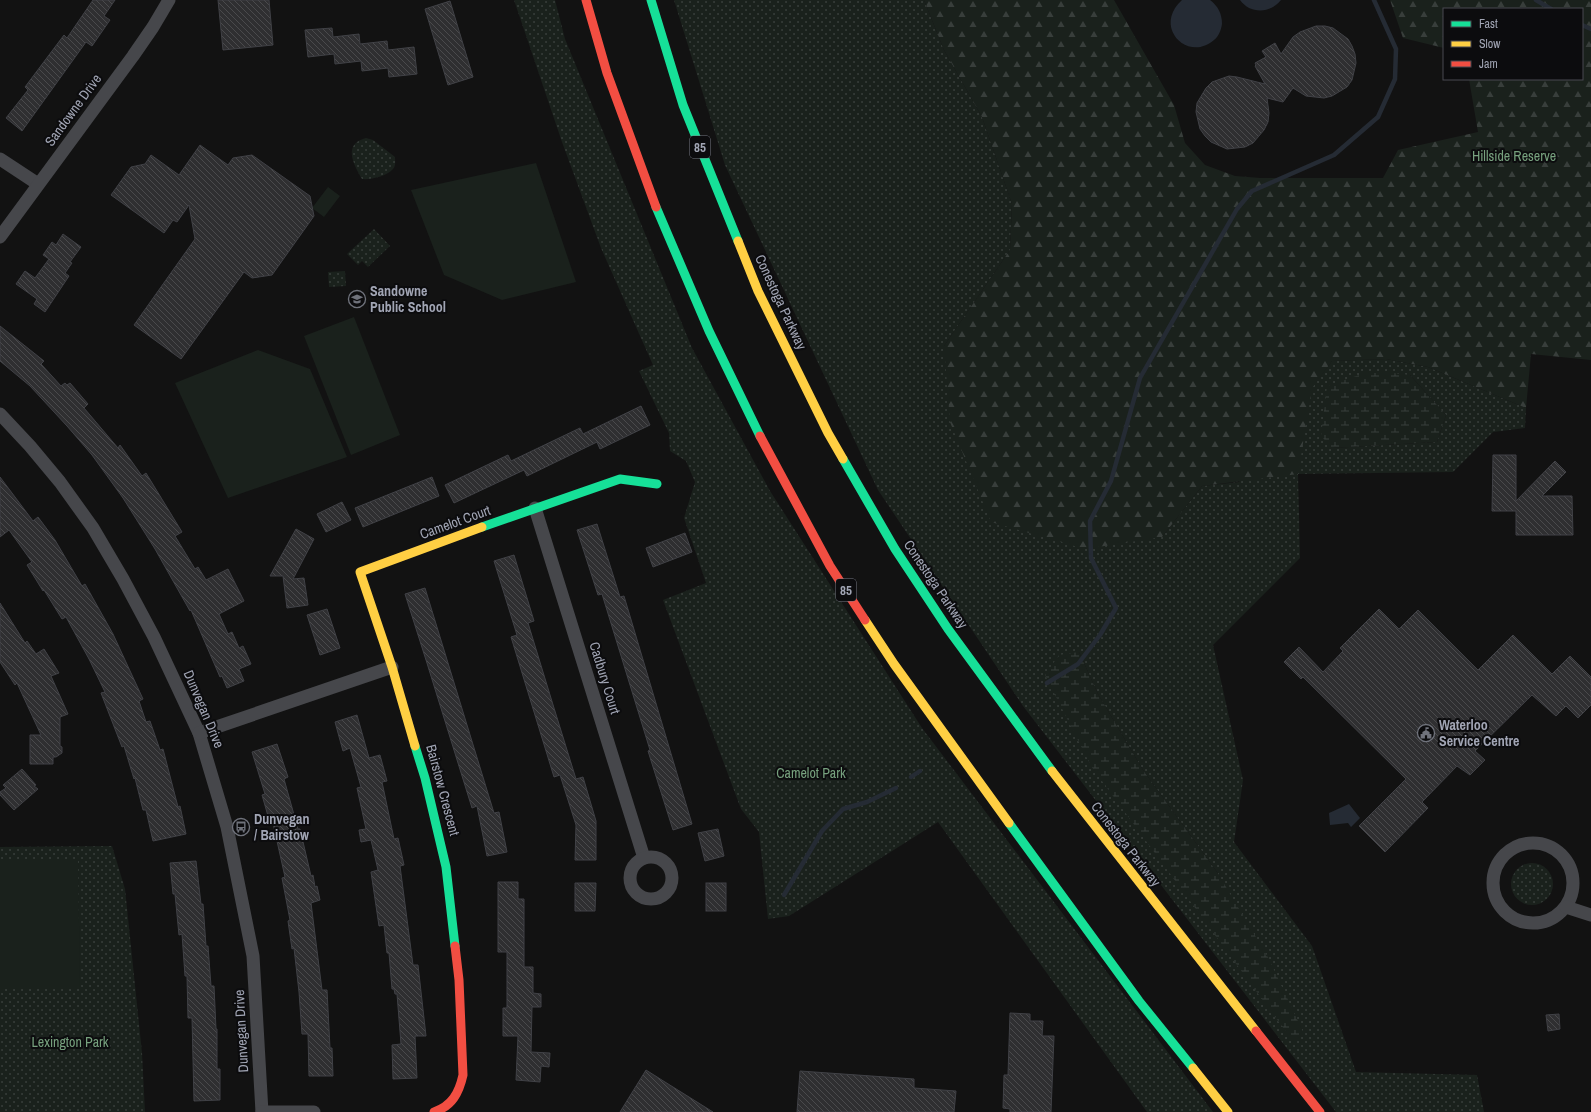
<svg xmlns="http://www.w3.org/2000/svg" width="1591" height="1112" viewBox="0 0 1591 1112" font-family="'Archivo Narrow',sans-serif">
  <defs>
    <pattern id="grass-dots" width="8" height="8" patternUnits="userSpaceOnUse"><rect width="8" height="8" fill="#1a211c"/><path d="M2 2h.1M6 6h.1" fill="none" stroke="#383e3b" stroke-width="1.8" stroke-linecap="round"/></pattern>
    <pattern id="forest-firs" width="22" height="20" patternUnits="userSpaceOnUse"><rect width="22" height="20" fill="#1a211c"/><path d="M5 1l3.5 6h-7zM16 11l3.5 6h-7z" fill="#383e3b"/></pattern>
    <pattern id="wetland-marsh" width="20" height="14" patternUnits="userSpaceOnUse"><rect width="20" height="14" fill="#1a211c"/><path d="M1 5h8M5 5V1M11 12h8M15 12V8" fill="none" stroke="#383e3b"/></pattern>
    <pattern id="building-back-hatch" width="6" height="6" patternUnits="userSpaceOnUse"><rect width="6" height="6" fill="#2f2f31"/><path d="M-1 5l2 2M0 0l6 6M5-1l2 2" fill="none" stroke="#4a4a4c"/></pattern>
  </defs>
  <rect width="100%" height="100%" fill="#121212"/>
  <g fill="url(#grass-dots)" fill-rule="evenodd">
    <path d="M514 0H555L565 39 692 348 770 491 922 728 1213 1112H1147L938 822 789 916 768 919 759 832 741 809 663 600 706 583 684 518 695 482 686 461 670 451 669 433 639 371 653 365 601 248 562 142Z"/>
    <path d="M674 0H924L944 50 982 117 1012 204 1010 250 944 346 1162 537 1202 486 1239 482 1332 361 1386 359 1428 367 1526 408 1525 428 1493 432 1453 472 1298 474 1300 558 1213 645 1243 780 1234 842 1312 946 1356 1072 1477 1075 1484 1112H1336L1023 706 878 490 725 165ZM1410 375 1446 415 1437 442 1332 448ZM1079 652 1098 694 1143 770 1217 872 1303 1032 1045 675Z"/>
    <path d="M366 138 373 140 395 157C395 161 396 166 393 169 387 176 371 180 362 179 357 170 345 151 357 142 359 140 363 139 366 138Z"/>
    <path d="M374 229 390 246 368 267 362 261 358 265 347 254Z"/>
    <path d="M345 271 346 286 329 287 328 272Z"/>
    <path d="M112 846 125 889 142 1053 145 1112H0V847Z"/>
    <circle cx="1532" cy="884" r="21"/>
  </g>
  <path fill="url(#forest-firs)" d="M924 0H1114L1174 105 1185 143 1205 165 1235 176 1260 178H1383L1398 150 1478 132 1469 79H1582V9H1444V48L1403 38 1390 0H1591V360L1531 354 1526 408 1428 367 1386 359 1332 361 1312 388 1298 474 1202 486 1162 537 1085 549 991 522 950 422 944 346 1010 250 1012 204 982 117 944 50Z"/>
  <g fill="url(#wetland-marsh)">
    <path d="M1365 373H1393L1410 375 1446 415 1437 442 1332 448 1321 436 1327 386Z"/>
    <path d="M1079 652 1098 694 1143 770 1217 872 1269 959 1303 1032 1295 1044 1091 766 1045 675 1059 655Z"/>
  </g>
  <g fill="#1a211c">
    <path d="M536 163 576 282 502 300 444 275 411 190Z"/>
    <path d="M328 187 340 196 324 217 312 208Z"/>
    <path d="M354 317 400 435 351 455 304 336Z"/>
    <path d="M258 350 310 369 347 457 228 498 175 383Z"/>
    <path d="M0 860H78L80 989H0Z"/>
  </g>
  <g fill="#252b34">
    <path d="M1182 0H1210C1218 6 1222 14 1222 24 1221 30 1219 36 1214 40 1188 63 1152 27 1182 0Z"/>
    <path d="M1240 0H1281C1270 14 1250 14 1240 0Z"/>
    <path d="M1349 804 1360 818 1351 827 1348 823 1330 825 1329 813Z"/>
  </g>
  <g fill="none" stroke-linecap="round" stroke-linejoin="round">
    <g stroke="#252b34" stroke-width="4.5">
      <path d="M1536 0 1551 9"/>
      <path d="M1582 25 1591 29"/>
      <path d="M1047 683 1078 664 1100 635 1116 608 1091 558 1090 521 1111 481 1140 378 1237 209 1252 191 1334 155 1378 117 1395 79 1396 49 1374 0"/>
      <path d="M911 777 920 771"/>
      <path d="M784 895 822 831 843 809 867 802 896 788"/>
    </g>
  </g>
  <g fill="url(#building-back-hatch)" stroke="#404146">
    <path d="M93 0H115L104 16 110 20 92 46 86 42 22 131 6 118 28 90 25 87 64 35 67 38Z"/>
    <path d="M218 0H269L273 45 223 50Z"/>
    <path d="M450 1 473 77 448 85 425 9Z"/>
    <path d="M1316 26H1325L1333 28 1348 39 1352 46 1355 54 1356 63 1352 80 1347 87 1332 96 1324 98 1306 96 1293 88 1283 102 1267 98 1269 113 1268 122 1264 130 1253 143 1245 147 1227 149 1211 142 1205 136 1200 129 1196 112 1197 103 1206 88 1212 82 1229 76 1237 77 1265 84 1255 66 1256 65 1255 63 1266 57 1262 51 1275 43 1281 54 1293 37 1300 32Z"/>
    <path d="M332 28 333 37 359 34 360 44 387 41 388 50 414 47 417 74 389 77 388 68 362 71 361 61 335 64 334 54 308 57 305 30Z"/>
    <path d="M200 145 228 165 233 158 252 155 310 196 314 216 272 275 252 278 244 272 181 359 134 325 195 239 189 205 177 222 173 220 164 233 111 195 131 167 145 164 151 155 179 175Z"/>
    <path d="M63 234 81 247 70 262 72 263 65 273 69 276 45 312 34 304 37 299 16 284 25 271 35 278 49 259 43 255 52 242 56 245Z"/>
    <path d="M0 326 44 361 41 364 61 386 65 383 67 385 70 383 88 404 84 408 118 448 120 445 142 476 146 473 182 532 175 536 195 569 198 567 206 580 228 569 244 601 219 614 228 634 232 632 239 648 243 646 251 664 239 669 244 681 227 688 222 676 220 677 191 610 190 611 155 549 123 498 92 455 67 426 30 386 0 361Z"/>
    <path d="M641 406 650 425 600 449 597 442 527 476 524 470 454 503 445 485 508 455 511 461 580 428 583 434Z"/>
    <path d="M1493 455H1516V501L1555 461 1566 472 1542 496H1572L1573 535H1516V511H1492Z"/>
    <path d="M0 477 33 521 38 517 55 540 82 586 85 584 113 634 143 699 139 701 146 722 150 721 160 750 163 749 178 807 180 806 186 834 153 841 146 810H143L135 778 134 779 124 746 122 747 101 693 105 692 89 659 66 617 62 619 44 590 43 591 27 565 32 562 9 530 0 537Z"/>
    <path d="M432 477 439 496 363 527 355 508Z"/>
    <path d="M342 502 351 520 326 532 317 514Z"/>
    <path d="M597 524 620 597 624 596 692 824 673 830 648 751 650 750 602 594 598 595 577 530Z"/>
    <path d="M296 529 314 539 293 579 304 578 308 605 287 608 283 576H270Z"/>
    <path d="M685 533 692 552 653 567 646 548Z"/>
    <path d="M514 555 534 621 528 623 554 708 576 779 583 777 596 821V860H575L576 825 560 775 554 777 511 637 517 635 494 561Z"/>
    <path d="M425 588 494 813 499 812 507 852 487 856 477 806 472 808 426 660 405 594Z"/>
    <path d="M0 603 25 643 27 641 36 654 44 649 59 673 51 676 68 714 60 717V746L62 747V753L56 757H53V764H30V735H41L17 683 15 685 0 662Z"/>
    <path d="M327 609 340 648 320 655 307 615Z"/>
    <path d="M1379 609 1399 629 1418 610 1478 670 1513 635 1552 674 1570 656 1591 677V705L1578 718 1566 706 1556 716 1532 695 1475 751 1485 760 1470 775 1457 766 1422 802 1428 808 1385 852 1359 826 1406 779 1303 677 1301 679 1284 662 1299 647 1323 672 1343 651 1340 648Z"/>
    <path d="M357 715 369 758 380 755 387 781 382 782 394 839 398 838 404 865 400 866 413 965H418L426 1036H415L417 1078 393 1079 392 1045 401 1044 397 994H395L394 989H392L389 953H387L384 925 379 926 371 872 378 870 371 840 361 842 359 830 366 829 357 788 361 787 350 748 343 751 335 722Z"/>
    <path d="M277 744 288 777 284 779 298 829H300L311 876 313 875 315 887 317 886 320 900 311 903 322 990H327L330 1048H332L333 1076H309L308 1034H302L299 992 294 948 292 949 288 921 290 920 282 878 285 877 273 823H270L262 795 265 794 252 752Z"/>
    <path d="M22 769 36 785 34 786 38 789 14 810 0 795V792L6 788 3 785Z"/>
    <path d="M718 829 724 856 705 861 698 833Z"/>
    <path d="M196 861 201 904H203L206 946H208L211 986H214L216 1029H217V1069H220V1100L194 1101 192 1018H188L187 976H185L182 934 179 935 175 894H173L170 863Z"/>
    <path d="M498 882H518V899H524V967H533V993L541 994V1007H532L531 1052 550 1053 549 1067 541 1066 540 1082 516 1080 518 1036H503V1008H507V952H498Z"/>
    <path d="M575 883H596L595 911H575Z"/>
    <rect x="706" y="883" width="20" height="28"/>
    <path d="M1010 1013 1030 1014V1021H1043L1042 1036H1054L1051 1112H1010V1109L1003 1108 1004 1075H1008Z"/>
    <path d="M1559 1014 1560 1029 1548 1031 1546 1015Z"/>
    <path d="M646 1070 665 1082 713 1112H620Z"/>
    <path d="M800 1071 914 1079V1088L956 1091 954 1112H797Z"/>
  </g>
  <g fill="none" stroke-linecap="round" stroke-linejoin="round">
    <g stroke="#46474b" stroke-width="13">
      <path d="M0 159 38 184"/>
      <path d="M0 237 133 56 153 27 169 0"/>
      <path d="M0 414 30 446 60 482 93 528 123 579 154 637 199 733 227 827 253 956 262 1112"/>
      <path d="M535 508 644 858"/>
      <path d="M199 733 392 667"/>
      <circle cx="1533" cy="883" r="40"/>
      <circle cx="651" cy="878" r="21"/>
      <path d="M1566 907 1591 915"/>
      <path d="M262 1112H314"/>
    </g>
    <g stroke="#16e098" stroke-width="9">
      <path d="M651 0 683 105 738 241"/>
      <path d="M656 207 709 331 760 436"/>
      <path d="M843 459 895 549 948 629 1052 771"/>
      <path d="M482 527 620 479 657 484"/>
      <path d="M415 746 425 778 446 867 455 946"/>
      <path d="M1009 823 1139 1001 1193 1068"/>
    </g>
    <g stroke="#ffcf43" stroke-width="9">
      <path d="M738 241 758 291 828 433 843 459"/>
      <path d="M865 620 894 664 1009 823"/>
      <path d="M415 746 392 667 360 572 482 527"/>
      <path d="M1052 771 1256 1031"/>
      <path d="M1193 1068 1228 1112"/>
    </g>
    <g stroke="#f24e42" stroke-width="9">
      <path d="M586 0 607 73 656 207"/>
      <path d="M760 436 830 566 865 620"/>
      <path d="M1256 1031 1320 1112"/>
      <path d="M434 1112C452 1106 459 1093 463 1075L459 980 455 946"/>
    </g>
  </g>
  <defs>
    <g id="school-ring" transform="scale(0.9)"><circle r="9.5" fill="#0c0c0e" stroke="#6f727b" stroke-width="1.5"/><path d="M0-5L7-2L0 1L-7-2ZM-4 1L0 2.5L4 1V4Q0 6-4 4Z" fill="#6f727b"/></g>
    <g id="civic-ring" transform="scale(0.9)"><circle r="9.5" fill="#0c0c0e" stroke="#6f727b" stroke-width="1.5"/><path d="M-.6-6.5H3V-4.5H.6V-3L4-1V1h2V6H-6V1h2V-1L-.6-3ZM-1.2 2.5V6h2.4V2.5Z" fill="#6f727b"/></g>
    <g id="bus-ring" transform="scale(0.9)"><circle r="9.5" fill="#0c0c0e" stroke="#6f727b" stroke-width="1.5"/><path d="M-5-6H5V4H4V6H2V4H-2V6H-4V4H-5ZM-3.5-4V0h7V-4ZM-3.5 1.2v1.5H-2V1.2ZM2 1.2v1.5H3.5V1.2Z" fill="#6f727b"/></g>
  </defs>
  <g fill-rule="evenodd">
    <use href="#school-ring" x="357" y="299"/>
    <use href="#civic-ring" x="1426" y="733"/>
    <use href="#bus-ring" x="241" y="827"/>
  </g>
  <g text-anchor="middle" dominant-baseline="central" stroke-width="4" stroke-linejoin="round" paint-order="stroke">
    <g fill="#0c0c0e" stroke="#747782" stroke-width="1">
      <rect x="690" y="136" width="20" height="22" rx="3"/>
      <rect x="836" y="579" width="20" height="22" rx="3"/>
    </g>
    <g font-size="13" font-weight="bold" fill="#a1a5b4">
      <text x="700" y="147">85</text>
      <text x="846" y="590">85</text>
    </g>
    <g font-size="14" fill="#a1a5b4" stroke="#0c0c0e">
      <text transform="translate(73 110) rotate(-54)">Sandowne Drive</text>
      <text transform="translate(781 302) rotate(65)">Conestoga Parkway</text>
      <text transform="translate(455 522) rotate(-20)">Camelot Court</text>
      <text transform="translate(936 584) rotate(56)">Conestoga Parkway</text>
      <text transform="translate(605 678) rotate(73)">Cadbury Court</text>
      <text transform="translate(204 709) rotate(67)">Dunvegan Drive</text>
      <text transform="translate(443 790) rotate(75)">Bairstow Crescent</text>
      <text transform="translate(1126 844) rotate(52)">Conestoga Parkway</text>
      <text transform="translate(241 1031) rotate(-93)">Dunvegan Drive</text>
    </g>
    <g font-size="14" fill="#77a17e" stroke="#0c0c0e">
      <text x="1514" y="156">Hillside Reserve</text>
      <text x="811" y="773">Camelot Park</text>
      <text x="70" y="1042">Lexington Park</text>
    </g>
    <g font-size="14" font-weight="bold" fill="#a1a5b4" stroke="#0c0c0e" text-anchor="start">
      <text x="370" y="291">Sandowne<tspan x="370" dy="16">Public School</tspan></text>
      <text x="1439" y="725">Waterloo<tspan x="1439" dy="16">Service Centre</tspan></text>
      <text x="254" y="819">Dunvegan<tspan x="254" dy="16">/ Bairstow</tspan></text>
    </g>
  </g>
  <rect x="1443" y="8" width="140" height="72" fill="#0c0c0e" stroke="#484950"/>
  <rect x="1451" y="21" width="20" height="6" fill="#16e098" stroke="#484950"/>
  <text x="1479" y="28" font-size="12" fill="#a1a5b4">Fast</text>
  <rect x="1451" y="41" width="20" height="6" fill="#ffcf43" stroke="#484950"/>
  <text x="1479" y="48" font-size="12" fill="#a1a5b4">Slow</text>
  <rect x="1451" y="61" width="20" height="6" fill="#f24e42" stroke="#484950"/>
  <text x="1479" y="68" font-size="12" fill="#a1a5b4">Jam</text>
</svg>
